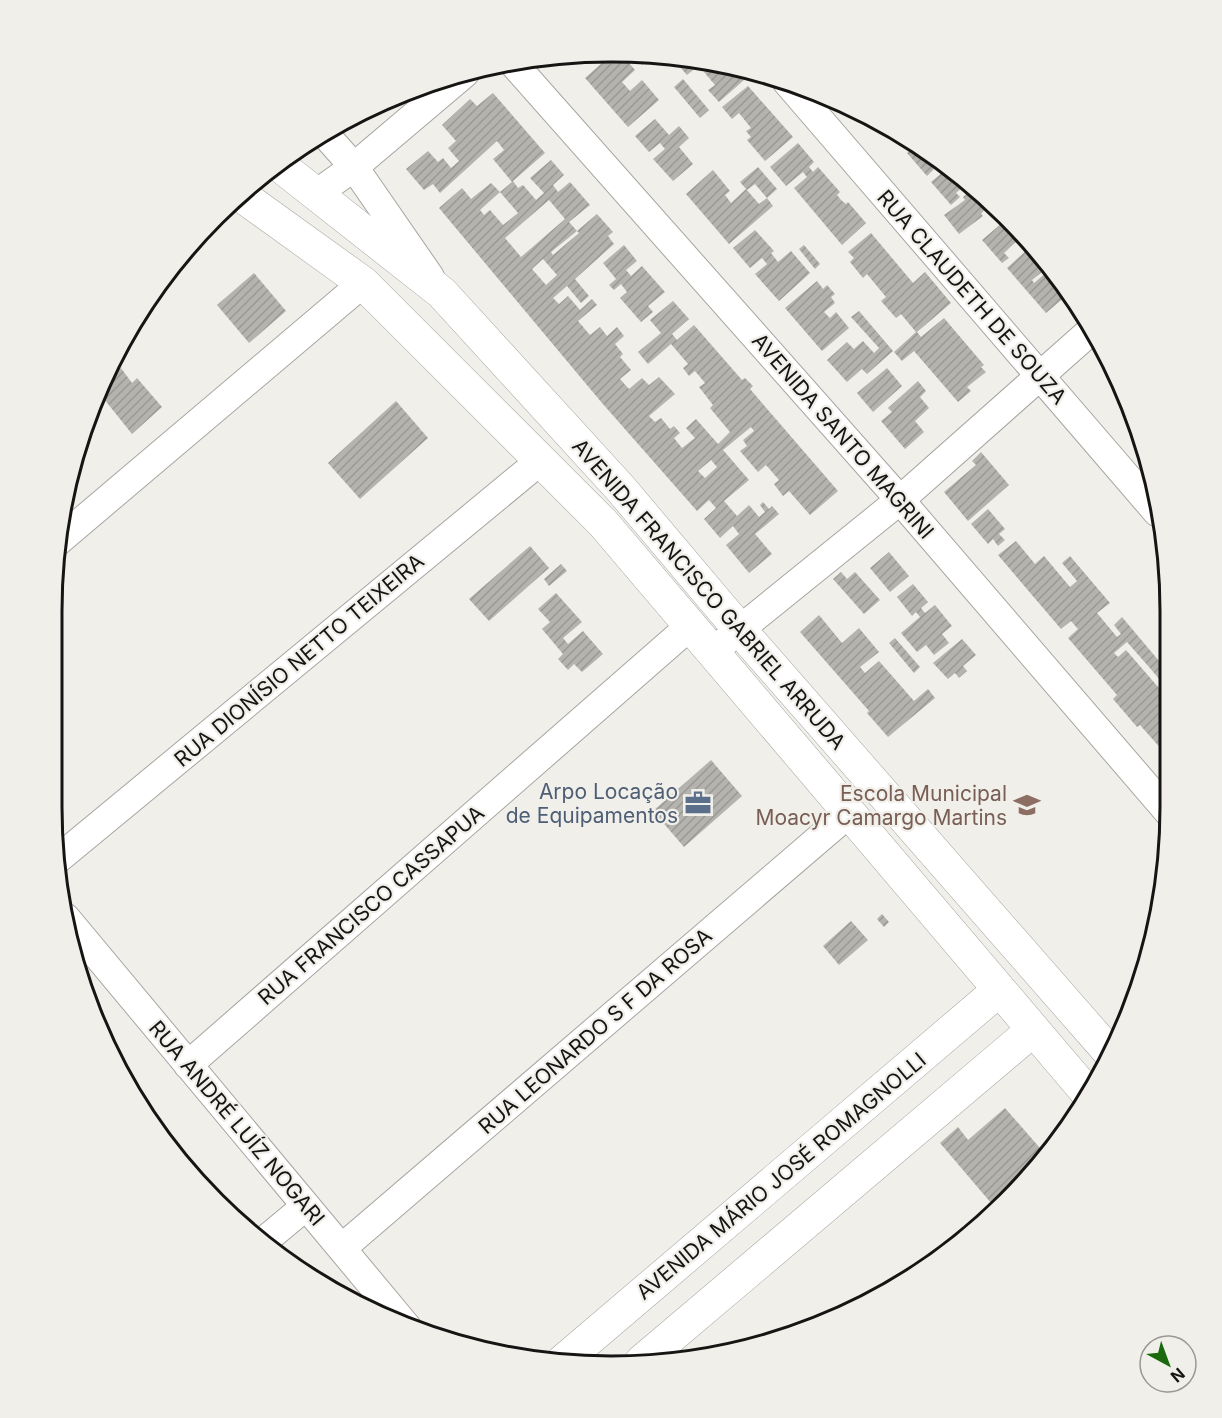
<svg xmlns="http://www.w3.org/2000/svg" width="1222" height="1418" viewBox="0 0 1222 1418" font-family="Inter,sans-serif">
  <defs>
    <pattern id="building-hatch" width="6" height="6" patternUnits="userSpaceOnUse" patternTransform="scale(1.5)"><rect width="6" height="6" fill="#b5b3ae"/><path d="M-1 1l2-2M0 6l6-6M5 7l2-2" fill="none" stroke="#9b9995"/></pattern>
  </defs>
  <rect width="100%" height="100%" fill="#f1efea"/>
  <g fill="url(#building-hatch)" fill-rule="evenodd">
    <path d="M647 52 655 53 642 65 632 53Z"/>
    <path d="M582 54H594L587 60 582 54 572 63 564 55Z"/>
    <path d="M610 56 616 63 623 56 635 70 622 82 630 91 642 80 659 100 628 127 585 78Z"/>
    <path d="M670 56 704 61 687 75Z"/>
    <path d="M715 63 732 66 744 80 719 102 708 90 715 85 704 72Z"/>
    <path d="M683 79 709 110 700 118 674 87Z"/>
    <path d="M748 86 793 137 765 161 747 140 751 137 746 131 751 128 739 113 732 119 722 107Z"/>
    <path d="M493 93 545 153 513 181 518 188 523 185 536 200 544 193 530 178 551 160 564 175 553 185 558 192 570 182 590 205 569 222 577 231 551 252 553 255 579 233 577 231 597 214 613 232 608 236 614 244 575 279 589 296 581 303 567 286 553 298 559 304 568 296 580 310 592 299 597 305 578 321 590 335 600 327 607 336 617 327 624 336 615 344 623 354 620 357 631 370 620 379 629 389 642 378 649 385 659 377 675 394 649 416 655 422 661 418 670 429 674 426 680 433 674 438 682 448 695 438 686 428 696 419 718 444 730 432 710 408 713 405 699 387 705 383 695 371 689 376 683 368 688 364 671 344 648 364 638 352 661 333 650 320 673 301 689 319 672 334 677 340 694 325 742 380 745 378 753 386 750 389 838 491 810 515 789 491 783 496 774 484 779 480 766 465 758 472 740 451 747 446 743 440 754 431 751 427 723 450 749 480 724 501 737 516 749 505 759 517 765 512 760 505 763 502 769 509 772 506 779 514 755 534 772 554 749 573 726 545 739 534 733 526 720 538 704 519 716 508 709 500 697 511 602 403 439 208 462 188 471 199 491 183 500 192 512 182 493 159 504 150 497 141 440 193 433 184 424 190 406 169 428 151 438 162 443 158 451 168 459 161 448 148 456 141 442 125 470 99 477 106ZM500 192 518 213 503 225 490 210 484 215 480 210ZM549 200 565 219 521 257 505 238ZM543 259 557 275 546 285 532 269ZM711 460 717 467 705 478 698 471Z"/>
    <path d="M388 100 368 118 363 112 372 107Z"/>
    <path d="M655 119 669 135 679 126 689 138 679 147 693 164 673 181 653 159 665 149 660 143 649 152 635 136Z"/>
    <path d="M882 124H883L905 137 899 143Z"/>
    <path d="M798 143 814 162 809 167 813 172 818 167 840 192 837 195 841 200 846 204 848 202 866 223 842 245 794 188 807 177 803 172 786 186 770 167Z"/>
    <path d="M917 145 938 158 932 164 935 168 927 176 907 153Z"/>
    <path d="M950 166 968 182 956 193 960 197 951 205 931 182Z"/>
    <path d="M758 167 777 189 767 198 755 184 747 190 740 182Z"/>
    <path d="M713 170 730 191 725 195 731 203 746 189 759 204 767 198 773 206 729 244 686 194Z"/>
    <path d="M973 186 990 203 981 214 983 216 959 234 944 215 965 200 963 197 968 193V190Z"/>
    <path d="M1002 223 1017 241 1004 253 1009 258 1002 263 982 240Z"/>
    <path d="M755 230 774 251 771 253 778 262 791 251 810 273 779 301 755 274 767 264 762 258 750 268 733 248Z"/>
    <path d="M871 233 913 283 925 272 951 303 917 332 921 337 944 318 984 365 981 367 986 372 967 387 971 391 958 402 914 351 902 361 894 352 916 332 901 314 896 318 881 301 886 297 867 274 863 278 850 262 854 258 848 252Z"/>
    <path d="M624 245 637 261 626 270 631 276 642 266 665 292 648 306 653 312 641 322 620 298 627 292 621 284 614 290 609 285 616 279 603 263Z"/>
    <path d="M804 245 820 264 815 269 799 249Z"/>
    <path d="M1028 249 1046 269 1032 280 1034 283 1047 272 1067 295 1046 313 1007 268Z"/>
    <path d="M254 273 286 311 249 343 217 305Z"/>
    <path d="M817 281 823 289 827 285 835 294 831 297 835 303 824 312 830 318 836 312 849 328 822 351 785 308Z"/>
    <path d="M859 311 893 351 867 374 862 369 847 382 827 360 847 342 854 349 863 341 874 353 879 348 851 317Z"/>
    <path d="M121 368 132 383 137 378 162 407 132 434 100 394 102 384Z"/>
    <path d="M887 368 902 386 873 412 857 393Z"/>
    <path d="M918 381 926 391 920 397 929 408 915 421 924 432 905 449 881 421 892 412 888 408Z"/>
    <path d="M396 401 428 438 360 499 328 463Z"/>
    <path d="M981 452 1009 485 968 521 944 492 976 465 972 461Z"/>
    <path d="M988 509 1005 529 999 534 1005 540 998 546 993 539 988 544 971 524Z"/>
    <path d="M1016 541 1035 564 1044 556 1070 587 1077 581 1062 563 1070 556 1110 603 1097 613 1117 637 1121 634 1114 625 1122 617 1170 674V700L1159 710 1166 718 1171 714V760L1140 725 1137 727 1113 699 1117 695 1068 638 1078 629 1071 621 1061 629 998 555ZM1127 642 1149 667 1170 692 1165 695 1126 650 1118 657 1114 653Z"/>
    <path d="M530 546 549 568 489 621 469 599Z"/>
    <path d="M889 552 909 576 890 592 870 568Z"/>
    <path d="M561 564 567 571 549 586 544 579Z"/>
    <path d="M841 572 847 579 855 572 880 600 864 614 833 579Z"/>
    <path d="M913 584 928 602 921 608 925 613 935 605 952 626 942 634 949 643 934 655 926 645 917 652 901 633 920 617 916 612 912 616 897 597Z"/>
    <path d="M556 593 582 622 563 638 568 644 583 631 603 654 582 672 574 664 568 670 558 659 563 654 542 629 550 622 538 609Z"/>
    <path d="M819 615 842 643 859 628 879 652 860 667 865 673 879 661 914 701 928 689 935 698 888 737 867 713 869 711 800 632Z"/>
    <path d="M895 638 920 667 914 673 889 643Z"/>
    <path d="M962 639 976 655 963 666 967 671 959 678 955 673 948 679 933 663Z"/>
    <path d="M711 760 742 796 684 847 653 811Z"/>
    <path d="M882 914 889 922 884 927 877 919Z"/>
    <path d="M851 921 868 940 839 965 823 946Z"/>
    <path d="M1005 1108 1046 1155 1007 1203 997 1210 940 1143 958 1127 968 1140Z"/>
  </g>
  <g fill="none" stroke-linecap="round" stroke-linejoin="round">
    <g stroke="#a7a5a1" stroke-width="30">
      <g id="minor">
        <path d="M512 62 900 500 1170 814"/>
        <path d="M787 82 1157 512"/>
        <path d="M323 132 354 167 430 277"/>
        <path d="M316 194 354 167 465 73"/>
        <path d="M56 543 363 283"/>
        <path d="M712 652 900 500 1094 328"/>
        <path d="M58 859 540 461"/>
        <path d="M66 918 407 1327"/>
        <path d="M188 1065 690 626"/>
        <path d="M264 1241 306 1206"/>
        <path d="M342 1248 849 813"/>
      </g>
    </g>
    <g stroke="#a7a5a1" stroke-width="34">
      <g id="tertiary">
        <path d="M562 1362 999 990"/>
        <path d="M641 1362 1033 1030"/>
      </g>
    </g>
    <g stroke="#a7a5a1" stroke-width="34">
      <g id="secondary">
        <path d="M278 164 442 293 621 489 740 630 1111 1054"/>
        <path d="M238 193 363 283 603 523 1089 1095"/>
      </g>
    </g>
    <use href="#minor" stroke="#fff" stroke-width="28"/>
    <use href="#tertiary" stroke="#fff" stroke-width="33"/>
    <use href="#secondary" stroke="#fff" stroke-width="33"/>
  </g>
  <defs>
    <g id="office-bare" transform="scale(2.07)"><path d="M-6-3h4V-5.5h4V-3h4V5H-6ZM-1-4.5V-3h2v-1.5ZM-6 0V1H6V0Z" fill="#5c6f8a" stroke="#f1efea" stroke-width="2.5" paint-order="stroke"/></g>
    <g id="school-bare" transform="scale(2.07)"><path d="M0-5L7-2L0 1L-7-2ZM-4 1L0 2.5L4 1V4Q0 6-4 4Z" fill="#8d6e63" stroke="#f1efea" stroke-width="2.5" paint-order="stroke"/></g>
  </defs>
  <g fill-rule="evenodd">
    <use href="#office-bare" x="698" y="803"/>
    <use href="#school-bare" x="1027" y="805"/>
  </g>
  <g text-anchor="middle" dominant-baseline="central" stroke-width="4.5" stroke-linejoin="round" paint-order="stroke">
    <g font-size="21" fill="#161514" stroke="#f1efea">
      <text transform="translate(972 297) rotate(49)">RUA CLAUDETH DE SOUZA</text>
      <text transform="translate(843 436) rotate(49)">AVENIDA SANTO MAGRINI</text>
      <text transform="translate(709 594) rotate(49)">AVENIDA FRANCISCO GABRIEL ARRUDA</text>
      <text transform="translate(299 660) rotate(-40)">RUA DIONÍSIO NETTO TEIXEIRA</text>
      <text transform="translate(371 905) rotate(-41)">RUA FRANCISCO CASSAPUA</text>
      <text transform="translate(595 1031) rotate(-41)">RUA LEONARDO S F DA ROSA</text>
      <text transform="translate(237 1123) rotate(50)">RUA ANDRÉ LUÍZ NOGARI</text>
      <text transform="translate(781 1176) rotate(-40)">AVENIDA MÁRIO JOSÉ ROMAGNOLLI</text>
    </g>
    <g font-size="21" fill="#4e5e75" stroke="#f1efea" text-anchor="end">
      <text x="678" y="791">Arpo Locação<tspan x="678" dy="24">de Equipamentos</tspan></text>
    </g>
    <g font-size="21" fill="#785e54" stroke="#f1efea" text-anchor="end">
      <text x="1007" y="793">Escola Municipal<tspan x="1007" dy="24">Moacyr Camargo Martins</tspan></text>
    </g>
  </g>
  <path d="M0 0H1222V1418H0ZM611 62H611A549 549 0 0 1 1160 611V807A549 549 0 0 1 611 1356H611A549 549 0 0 1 62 807V611A549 549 0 0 1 611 62Z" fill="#f1efea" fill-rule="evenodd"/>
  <path fill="none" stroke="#161514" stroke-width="3" d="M611 62H611A549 549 0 0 1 1160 611V807A549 549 0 0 1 611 1356H611A549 549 0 0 1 62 807V611A549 549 0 0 1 611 62Z"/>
  <g transform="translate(1168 1364) rotate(139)"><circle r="28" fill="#f1efea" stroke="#999894" stroke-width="1.5"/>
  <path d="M0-4.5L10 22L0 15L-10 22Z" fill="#1a6a0d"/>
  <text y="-9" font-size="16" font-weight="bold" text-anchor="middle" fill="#161514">N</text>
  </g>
</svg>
